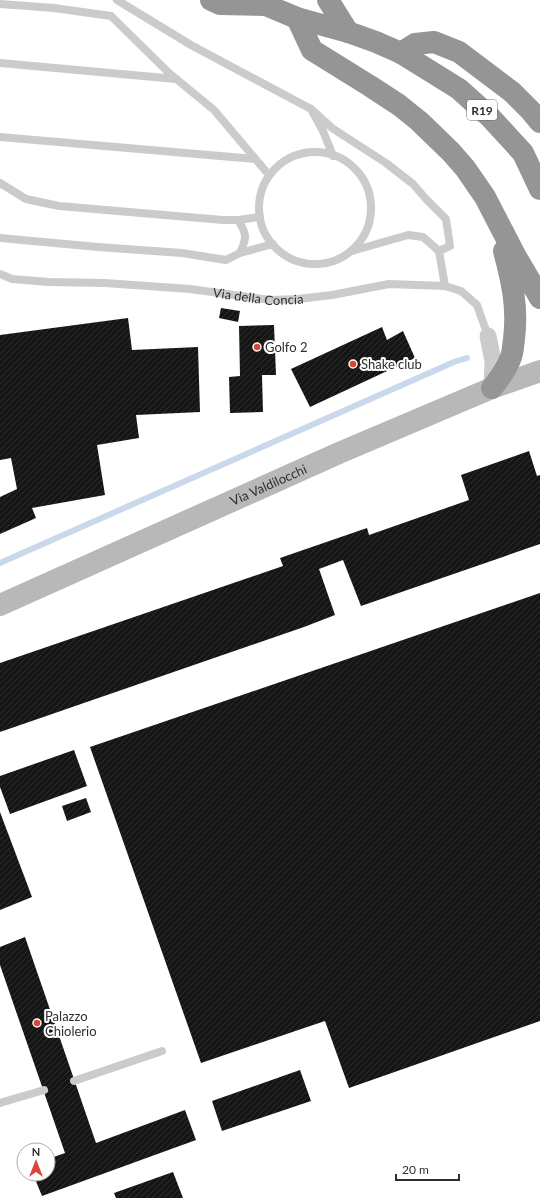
<svg xmlns="http://www.w3.org/2000/svg" width="540" height="1198" viewBox="0 0 540 1198" font-family="Lato,sans-serif">
  <defs>
    <pattern id="building-hatch" width="6" height="6" patternUnits="userSpaceOnUse"><rect width="6" height="6" fill="#151515"/><path d="M-1 1l2-2M0 6l6-6M5 7l2-2" fill="none" stroke="#2f2f2f"/></pattern>
  </defs>
  <rect width="100%" height="100%" fill="#fff"/>
  <g fill="none" stroke-linecap="round" stroke-linejoin="round">
    <path stroke="#c9d8ea" stroke-width="6" d="M0 563 454 362 467 358"/>
  </g>
  <g fill="url(#building-hatch)">
    <path d="M221 308 240 311 238 322 219 318Z"/>
    <path d="M128 318 132 350 198 347 200 412 136 415 139 438 97 445 105 495 32 508 36 518 0 534V497L17 489 11 458 0 460V335Z"/>
    <path d="M274 325 276 375H262L263 412 230 413 229 377 240 376 239 326Z"/>
    <path d="M382 327 387 340 403 331 415 358 310 407 291 369Z"/>
    <path d="M529 451 537 476 540 475V544L361 606 343 560 319 569 335 615 304 627 0 732V663L283 566 280 558 367 528 369 535 469 500 461 475Z"/>
    <path d="M540 593V1021L349 1088 325 1021 201 1063 90 747Z"/>
    <path d="M74 750 87 786 10 814 0 787V776Z"/>
    <path d="M86 798 91 812 67 821 62 806Z"/>
    <path d="M0 812 32 897 0 910Z"/>
    <path d="M25 937 96 1143 185 1110 196 1140 42 1196 33 1174H48V1159L65 1153 0 965V947Z"/>
    <path d="M300 1070 311 1101 222 1131 212 1101Z"/>
    <path d="M173 1172 183 1198H116L114 1193Z"/>
  </g>
  <g fill="none" stroke-linecap="round" stroke-linejoin="round">
    <g stroke="#cbcbcb" stroke-width="8">
      <path d="M117 0 191 45 311 109 323 131 333 156"/>
      <path d="M0 4 54 8 111 16 169 73 214 110 269 175"/>
      <path d="M0 63 176 79"/>
      <path d="M311 109 332 128 386 163 413 184 426 199 446 219 450 246 439 251 423 237 408 235 352 251"/>
      <path d="M0 137 255 159"/>
      <circle cx="315" cy="208" r="56"/>
      <path d="M0 183 26 199 59 206 223 220H238C247 234 247 238 240 253L226 260 182 253 98 247 0 238"/>
      <path d="M238 220 260 217"/>
      <path d="M439 251 445 286"/>
      <path d="M240 253 273 244"/>
      <path id="s1" d="M0 274 12 279 49 282 105 283 190 289 270 300 298 299 332 295 389 284 445 286 461 291 477 305 488 336"/>
      <path d="M74 1081 162 1051"/>
      <path d="M0 1103 44 1090"/>
    </g>
    <path stroke="#cbcbcb" stroke-width="17" d="M488 336 493 361 492 388"/>
    <path stroke="#b8b8b8" stroke-width="22" id="s2" d="M0 605 339 453 492 388 540 371"/>
    <g stroke="#959595" stroke-width="22">
      <path d="M211 0 220 4 264 5"/>
      <path d="M254 0 297 18 348 32 376 42 401 53 459 89 490 117 523 153 540 189"/>
      <path d="M328 0 348 32"/>
      <path d="M297 18 312 50 370 86 399 105 419 121 451 152 465 168 485 197 515 255 540 298"/>
      <path d="M401 53 415 44 434 42 459 52 512 92 530 110 540 122"/>
      <path d="M492 388C499 379 507 369 511 357 513 352 513 345 514 339 518 307 512 281 504 251"/>
    </g>
  </g>
  <g fill="#dd4437" stroke="#fff" stroke-width="1.5">
    <circle cx="257" cy="347" r="4"/>
    <circle cx="353" cy="364" r="4"/>
    <circle cx="37" cy="1023" r="4"/>
  </g>
  <g text-anchor="middle" dominant-baseline="central" stroke-width="4" stroke-linejoin="round" paint-order="stroke">
    <rect fill="#fff" stroke="#6d6d6d" stroke-width="1" x="467" y="100" width="30" height="20" rx="3"/>
    <g font-size="12" font-weight="bold" fill="#2e2e2e">
      <text x="482" y="110">R19</text>
    </g>
    <g font-size="13" fill="#2e2e2e" stroke="#fff">
      <text stroke="none"><textPath href="#s1" startOffset="260">Via della Concia</textPath></text>
      <text stroke="none"><textPath href="#s2" startOffset="294">Via Valdilocchi</textPath></text>
    </g>
    <g font-size="13" fill="#2e2e2e" stroke="#fff" text-anchor="start">
      <text x="265" y="347">Golfo 2</text>
      <text x="361" y="364">Shake club</text>
      <text x="45" y="1016">Palazzo<tspan x="45" dy="15">Chiolerio</tspan></text>
    </g>
  </g>
  <g transform="translate(36 1162)"><circle r="19" fill="#ffffff" stroke="#ababab"/>
  <path d="M0-3L7 15L0 10L-7 15Z" fill="#dd4437"/>
  <text y="-6" font-size="11" font-weight="bold" text-anchor="middle" fill="#2e2e2e">N</text>
  </g>
  <path d="M396 1174v6h63v-6" fill="none" stroke="#2e2e2e" stroke-width="2"/>
  <text x="402" y="1174" font-size="12" fill="#2e2e2e" stroke="#ffffff" stroke-width="3" paint-order="stroke">20 m</text>
</svg>
